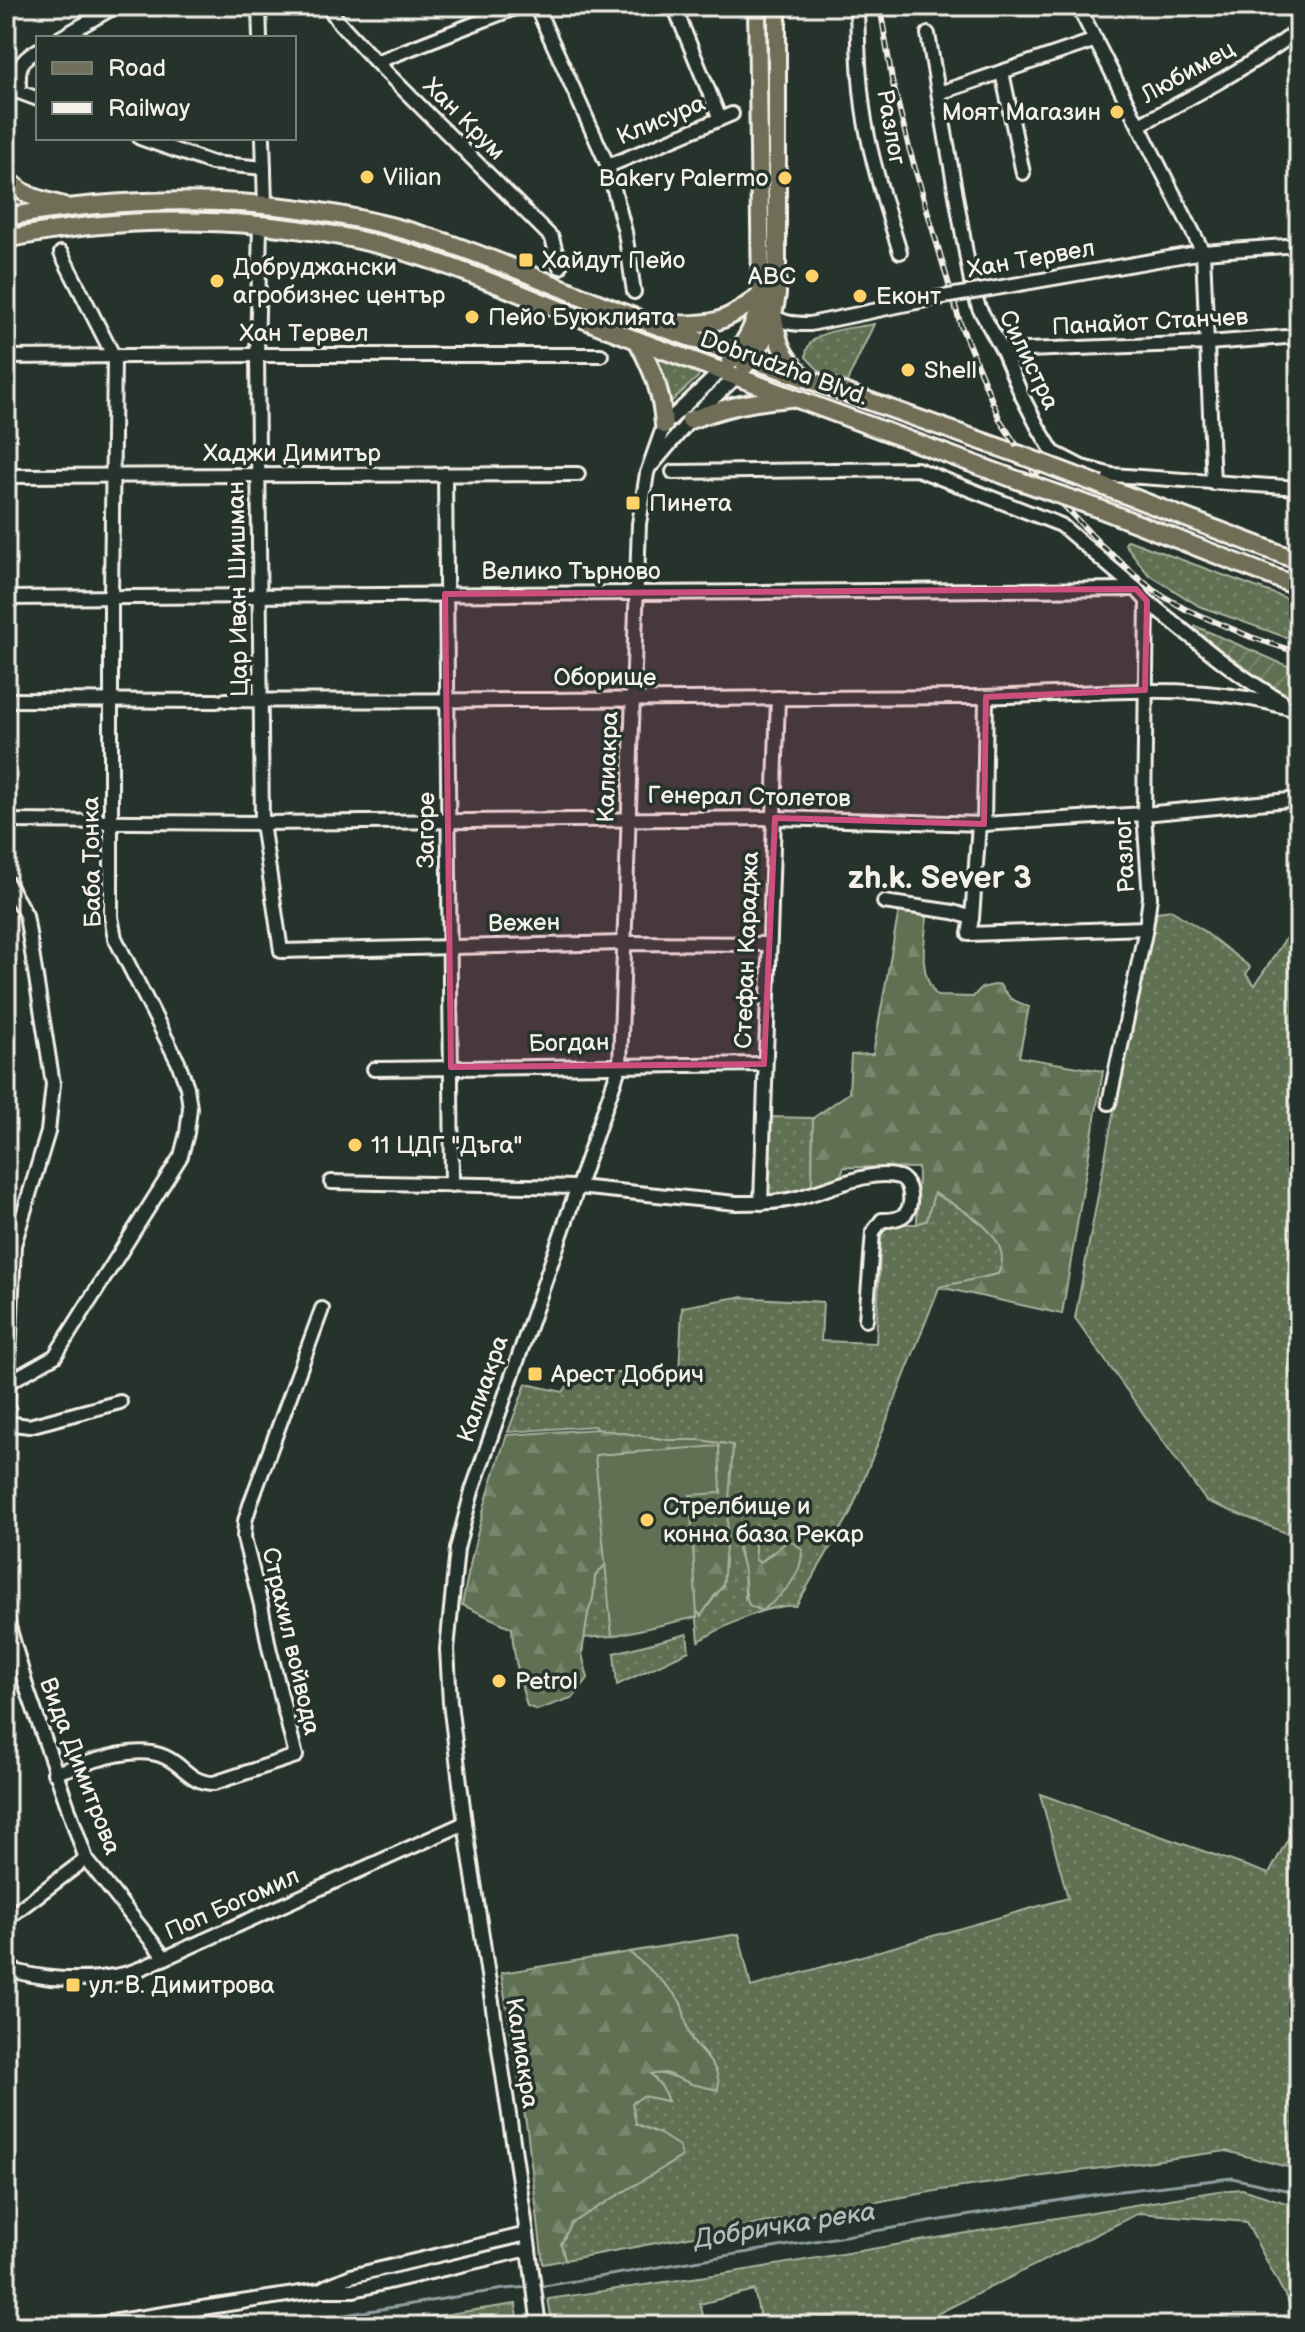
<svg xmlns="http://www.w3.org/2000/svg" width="1305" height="2332" viewBox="0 0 1305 2332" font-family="'Balsamiq Sans',sans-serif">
  <defs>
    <pattern id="grass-dots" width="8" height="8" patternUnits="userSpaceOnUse" patternTransform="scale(2)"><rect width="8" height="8" fill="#617153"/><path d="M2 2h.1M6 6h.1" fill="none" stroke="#78866c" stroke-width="1.8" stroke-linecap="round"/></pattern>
    <pattern id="forest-firs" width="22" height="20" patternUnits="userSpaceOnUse" patternTransform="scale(2)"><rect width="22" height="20" fill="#617153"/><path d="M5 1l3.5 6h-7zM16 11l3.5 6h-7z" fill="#78866c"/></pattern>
    <pattern id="garden-furrows" width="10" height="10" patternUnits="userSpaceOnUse" patternTransform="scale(2)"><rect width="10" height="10" fill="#617153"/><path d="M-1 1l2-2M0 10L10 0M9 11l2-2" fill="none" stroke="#78866c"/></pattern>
  </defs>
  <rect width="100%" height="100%" fill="#26332d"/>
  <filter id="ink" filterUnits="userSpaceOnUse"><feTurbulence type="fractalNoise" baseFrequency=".0125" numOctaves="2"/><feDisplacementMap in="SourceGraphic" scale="16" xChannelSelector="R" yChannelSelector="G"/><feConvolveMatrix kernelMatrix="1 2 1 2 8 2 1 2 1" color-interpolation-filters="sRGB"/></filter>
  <g filter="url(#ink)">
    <g fill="url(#grass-dots)" stroke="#aab19e" stroke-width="2" fill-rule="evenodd">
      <path d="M874 324 846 384 824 376 806 357C805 328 852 329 874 324Z"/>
      <path d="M659 359 699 374 698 377 669 404 664 378 656 363Z"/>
      <path d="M1128 540 1299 603V642L1199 606 1148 574 1125 544Z"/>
      <path d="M1171 910 1201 929 1250 967 1246 975 1255 985 1299 918V1538L1206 1501 1075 1318 1119 1083 1157 912Z"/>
      <path d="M768 1117 813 1118 812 1186 775 1196 766 1194Z"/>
      <path d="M933 1193C954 1204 994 1226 1002 1249 1005 1258 1002 1266 998 1274L939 1288 850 1514 796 1606C767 1604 724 1626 699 1641L696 1610 701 1615 723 1586 732 1445 700 1440H668L597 1429 594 1426 508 1432 526 1384 563 1392 578 1371 679 1376 682 1307 738 1297 823 1302 821 1341 876 1343 881 1233 891 1224H916L927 1220ZM755 1545V1559L760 1563 772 1552 745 1598 744 1568 738 1549Z"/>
      <path d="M606 1564 612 1636 584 1638 588 1613 593 1598 595 1576Z"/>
      <path d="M687 1634 689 1651 617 1685 614 1653Z"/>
      <path d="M1040 1794 1269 1874 1299 1818V2170L1226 2151 941 2190 565 2260 561 2244 571 2223 681 2157 660 2134 636 2125 632 2103 643 2096 667 2101 650 2073C674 2073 695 2086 718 2089L707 2057 693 2041 685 2024 681 2003 659 1979 629 1952 739 1934 751 1987 1068 1898Z"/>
      <path d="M1242 2189 1299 2207V2322L1246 2222 1139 2213 913 2326H762L754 2290 700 2304 706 2326H553L548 2299 734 2272 1218 2191Z"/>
      <path d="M516 2304 519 2326H368Z"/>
    </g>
    <g fill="url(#forest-firs)" stroke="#aab19e" stroke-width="2">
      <path d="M899 910 920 913 927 918C924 945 918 973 937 996L973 997 981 988 999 984 1011 999 1029 1007 1019 1057 1103 1071 1062 1314 939 1287 998 1274C1017 1237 961 1208 934 1193L927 1220 917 1224 918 1168 844 1167 841 1176 812 1186 813 1118 849 1093 851 1055 873 1054Z"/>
      <path d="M597 1429 668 1440H699L733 1445 723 1586 715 1595 701 1616 696 1610 690 1492 600 1498 606 1564 595 1576 593 1598 588 1613 582 1654 588 1678 574 1697 537 1710 527 1706C519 1679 513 1655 512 1628L462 1605C473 1547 487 1490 507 1435Z"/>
      <path d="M742 1534H751L755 1545V1559L760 1563 789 1540 802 1549C803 1577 782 1595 762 1611L749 1605C744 1595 746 1583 744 1572 742 1559 738 1550 738 1538Z"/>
      <path d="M629 1952C646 1967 666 1982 679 2000 686 2011 685 2029 693 2042 706 2060 721 2065 718 2090L692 2084 666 2073 651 2074 662 2087 668 2101 643 2096 632 2103 636 2124 660 2134 679 2146 681 2157 572 2223 561 2244 565 2260 543 2264 527 2129 501 1973Z"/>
    </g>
    <path fill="url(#garden-furrows)" stroke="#aab19e" stroke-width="2" d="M1195 626 1299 671V685L1293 700 1254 679 1194 632Z"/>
    <path fill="#617153" stroke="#aab19e" stroke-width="2" d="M719 1446 721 1493 690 1495 697 1617 612 1636 595 1455Z"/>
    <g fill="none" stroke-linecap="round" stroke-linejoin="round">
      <g stroke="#919fa2" stroke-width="3">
        <path d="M538 2287 1104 2193 1232 2178 1299 2193"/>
        <path d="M277 2326 504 2289 530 2287"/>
      </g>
      <g stroke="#f4f1e8" stroke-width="18">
        <g id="minor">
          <path d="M259 6 260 38"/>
          <path d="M328 6 338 21 376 62 552 238 560 267"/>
          <path d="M536 6 608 166 625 232 634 292"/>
          <path d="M674 6 720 119"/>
          <path d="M857 6C858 50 859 94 868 137 876 176 888 214 900 252"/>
          <path d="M1078 6 1203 252 1213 483"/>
          <path d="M928 34 971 282 979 308 1003 351 1022 396 1038 427 1053 452 1082 467 1112 475 1299 488"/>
          <path d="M60 38 116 6"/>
          <path d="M38 50C16 63 19 69 19 92L38 99"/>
          <path d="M376 62 520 6"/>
          <path d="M1002 72 1023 173"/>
          <path d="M939 93 1096 40"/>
          <path d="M1139 125C1194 96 1249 67 1299 30"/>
          <path d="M140 138 212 163 264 168"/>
          <path d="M263 138 265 205"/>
          <path d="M608 166 732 114"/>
          <path d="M6 206 13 237"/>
          <path d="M260 225 257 355 262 823 281 951 624 943 769 944"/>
          <path d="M985 290 1203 252 1299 245"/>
          <path d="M769 311C779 324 796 324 810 324L931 299"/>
          <path d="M1003 351 1208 343 1299 336"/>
          <path d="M6 357 257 355H601"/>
          <path d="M653 464 690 420 737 376"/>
          <path d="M673 472 917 469 1061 525 1136 589 1147 601C1191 636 1233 674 1282 701"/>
          <path d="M445 474 452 1185"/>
          <path d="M6 476 578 474"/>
          <path d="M6 598 1136 589"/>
          <path d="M6 700 217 701"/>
          <path d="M225 700C470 702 717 698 962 697 1073 697 1191 676 1299 711"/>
          <path d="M6 821 262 823 775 818 984 824 1144 814 1299 799"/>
          <path d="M979 824 972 918 969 934 1146 928"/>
          <path d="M984 824 986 697"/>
          <path d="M6 881 26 915 53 1084 48 1132 14 1245 6 1425"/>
          <path d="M884 902 953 912 972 918"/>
          <path d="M374 1069 764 1064"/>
          <path d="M1109 1103 1146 928 1150 897 1144 814 1147 601"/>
          <path d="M331 1182 578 1187 736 1203C757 1203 777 1203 797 1198 827 1191 870 1168 899 1177 911 1181 914 1205 905 1214 899 1220 889 1220 882 1220L873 1232 866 1320"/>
          <path d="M761 1203 778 698"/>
          <path d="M9 1382 55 1356 181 1156 187 1133 190 1108 187 1087 178 1062 115 938 111 917V597L114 357 61 253"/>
          <path d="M6 1423 29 1426 120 1402"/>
          <path d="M6 1616 27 1689 86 1859 165 1958"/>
          <path d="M54 1773C86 1764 134 1743 165 1757 185 1766 190 1783 214 1783L296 1756 269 1647 261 1605 244 1538 245 1521 251 1502 322 1309"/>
          <path d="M6 1919 86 1859"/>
          <path d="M6 1968C42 1981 87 1982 124 1974 138 1971 152 1963 165 1958L465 1823"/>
          <path d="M325 2287 351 2276 527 2234"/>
          <path d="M85 2326 320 2290H354L529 2249"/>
          <path d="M539 2326 527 2234 465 1823 450 1703 447 1649 457 1549 472 1491 620 1065 639 524 647 473 664 425 721 371"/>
        </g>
      </g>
      <g stroke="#f4f1e8" stroke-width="22">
        <g id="major">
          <path d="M6 177C24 197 38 199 64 206"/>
          <path d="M6 217C146 192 295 195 432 238 507 262 578 297 652 324 774 368 896 411 1018 454"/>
          <path d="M6 239C139 211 296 216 425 258 496 281 564 313 634 339 762 387 892 433 1020 481"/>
          <path d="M774 317C778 347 783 355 803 377"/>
          <path d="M667 324C713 326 725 323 761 295"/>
          <path d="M637 340C652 368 662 392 664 425"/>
          <path d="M730 361C748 340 757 321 761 295L757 6"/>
          <path d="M745 366C764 344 773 322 777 294V6"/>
          <path d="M690 420C725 407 753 401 790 398"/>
          <path d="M1100 485 1299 561"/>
          <path d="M1100 509 1299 587"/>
        </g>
      </g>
      <use href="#minor" stroke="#26332d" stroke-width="12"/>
      <use href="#major" stroke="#716e59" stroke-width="16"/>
      <g stroke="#f4f1e8" stroke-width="6">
        <path id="rail" d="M880 6 892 80 909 148 961 326 1000 420 1038 478 1101 545 1153 590 1185 609 1251 637 1299 653"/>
      </g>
      <use href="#rail" stroke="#26332d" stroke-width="3" stroke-dasharray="9" stroke-linecap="butt"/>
      <g stroke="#f4f1e8" stroke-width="18" stroke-linecap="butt">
        <path id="minor-bridge" d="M931 299 985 290"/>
      </g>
      <g stroke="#f4f1e8" stroke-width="22" stroke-linecap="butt">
        <g id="major-bridge">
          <path d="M1018 454 1100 485"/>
          <path d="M1020 481 1100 509"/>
        </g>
      </g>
      <use href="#minor-bridge" stroke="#26332d" stroke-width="12"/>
      <use href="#major-bridge" stroke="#716e59" stroke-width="16"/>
    </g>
  </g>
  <path fill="#ce4e7e" fill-opacity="0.2" stroke="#ce4e7e" stroke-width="6" stroke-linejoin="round" d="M1136 589 1147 601 1145 690 986 697 984 824 775 818 764 1064 451 1067 445 594Z"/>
  <g fill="#ffd166" stroke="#26332d" stroke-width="3">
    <circle cx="1117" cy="112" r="8"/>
    <circle cx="367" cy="177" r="8"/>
    <circle cx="785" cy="178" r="8"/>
    <rect x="518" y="252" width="16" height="16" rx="4"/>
    <circle cx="812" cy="276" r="8"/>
    <circle cx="217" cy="281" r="8"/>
    <circle cx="860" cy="296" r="8"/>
    <circle cx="472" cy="317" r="8"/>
    <circle cx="908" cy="370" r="8"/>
    <rect x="625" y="495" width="16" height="16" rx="4"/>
    <circle cx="355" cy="1145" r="8"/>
    <rect x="527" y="1366" width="16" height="16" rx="4"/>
    <circle cx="647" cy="1520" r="8"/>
    <circle cx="499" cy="1681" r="8"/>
    <rect x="65" y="1977" width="16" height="16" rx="4"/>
  </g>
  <g text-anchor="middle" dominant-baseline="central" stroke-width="7" stroke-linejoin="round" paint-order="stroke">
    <g font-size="24" fill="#f4f1e8" stroke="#26332d">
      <text transform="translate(1188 72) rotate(-29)">Любимец</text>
      <text transform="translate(464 119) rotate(45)">Хан Крум</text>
      <text transform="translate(661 120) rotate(-23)">Клисура</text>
      <text transform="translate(891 127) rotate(80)">Разлог</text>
      <text transform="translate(1031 259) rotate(-10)">Хан Тервел</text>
      <text transform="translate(1150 322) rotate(-3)">Панайот Станчев</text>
      <text x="304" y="333">Хан Тервел</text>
      <text transform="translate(1029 360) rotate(64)">Силистра</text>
      <text transform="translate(784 368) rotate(20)">Dobrudzha Blvd.</text>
      <text x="292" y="453">Хаджи Димитър</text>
      <text x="571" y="571">Велико Търново</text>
      <text transform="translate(238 589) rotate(-91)">Цар Иван Шишман</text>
      <text x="605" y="677">Оборище</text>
      <text transform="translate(608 767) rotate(-88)">Калиакра</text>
      <text transform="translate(749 797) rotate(1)">Генерал Столетов</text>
      <text transform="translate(426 830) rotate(-90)">Загоре</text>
      <text transform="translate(1125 855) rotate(-93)">Разлог</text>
      <text transform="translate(92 862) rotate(-91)">Баба Тонка</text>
      <text transform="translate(524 923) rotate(-1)">Вежен</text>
      <text transform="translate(747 950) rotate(-88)">Стефан Караджа</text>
      <text transform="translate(569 1043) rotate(-1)">Богдан</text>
      <text transform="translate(483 1389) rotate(-71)">Калиакра</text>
      <text transform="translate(291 1641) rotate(77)">Страхил войвода</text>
      <text transform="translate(80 1766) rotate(69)">Вида Димитрова</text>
      <text transform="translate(232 1904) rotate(-24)">Поп Богомил</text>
      <text transform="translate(522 2053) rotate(81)">Калиакра</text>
    </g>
    <g font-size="24" fill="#f4f1e8" stroke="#26332d" text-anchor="start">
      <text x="1101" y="112" text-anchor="end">Моят Магазин</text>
      <text x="383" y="177">Vilian</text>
      <text x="769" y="178" text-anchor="end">Bakery Palermo</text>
      <text x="542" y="260">Хайдут Пейо</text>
      <text x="233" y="267">Добруджански<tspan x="233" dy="28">агробизнес център</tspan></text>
      <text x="796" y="276" text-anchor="end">ABC</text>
      <text x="876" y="296">Еконт</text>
      <text x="488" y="317">Пейо Буюклията</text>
      <text x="924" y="370">Shell</text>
      <text x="649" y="503">Пинета</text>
      <text x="371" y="1145">11 ЦДГ "Дъга"</text>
      <text x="551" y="1374">Арест Добрич</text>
      <text x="663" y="1506">Стрелбище и<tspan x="663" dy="28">конна база Рекар</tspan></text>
      <text x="515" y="1681">Petrol</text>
      <text x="89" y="1985">ул. В. Димитрова</text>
    </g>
    <g font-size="26" font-style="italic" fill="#b2baba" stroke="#26332d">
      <text transform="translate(785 2226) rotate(-9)">Добричка река</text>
    </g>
    <g font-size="32" font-weight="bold" fill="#f4f1e8" stroke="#26332d">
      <text x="940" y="878">zh.k. Sever 3</text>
    </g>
  </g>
  <rect width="1305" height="2332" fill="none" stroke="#26332d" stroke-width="32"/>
  <rect x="16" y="16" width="1273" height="2300" fill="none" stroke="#f4f1e8" stroke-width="3" filter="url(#ink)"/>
  <rect x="36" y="36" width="260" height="104" fill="#26332d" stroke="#787f78" stroke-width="2"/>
  <rect x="52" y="62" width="40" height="12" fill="#716e59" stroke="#787f78" stroke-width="2"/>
  <text x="108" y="76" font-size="24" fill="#f4f1e8">Road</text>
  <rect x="52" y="102" width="40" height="12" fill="#f4f1e8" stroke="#787f78" stroke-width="2"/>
  <text x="108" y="116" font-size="24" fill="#f4f1e8">Railway</text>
</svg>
